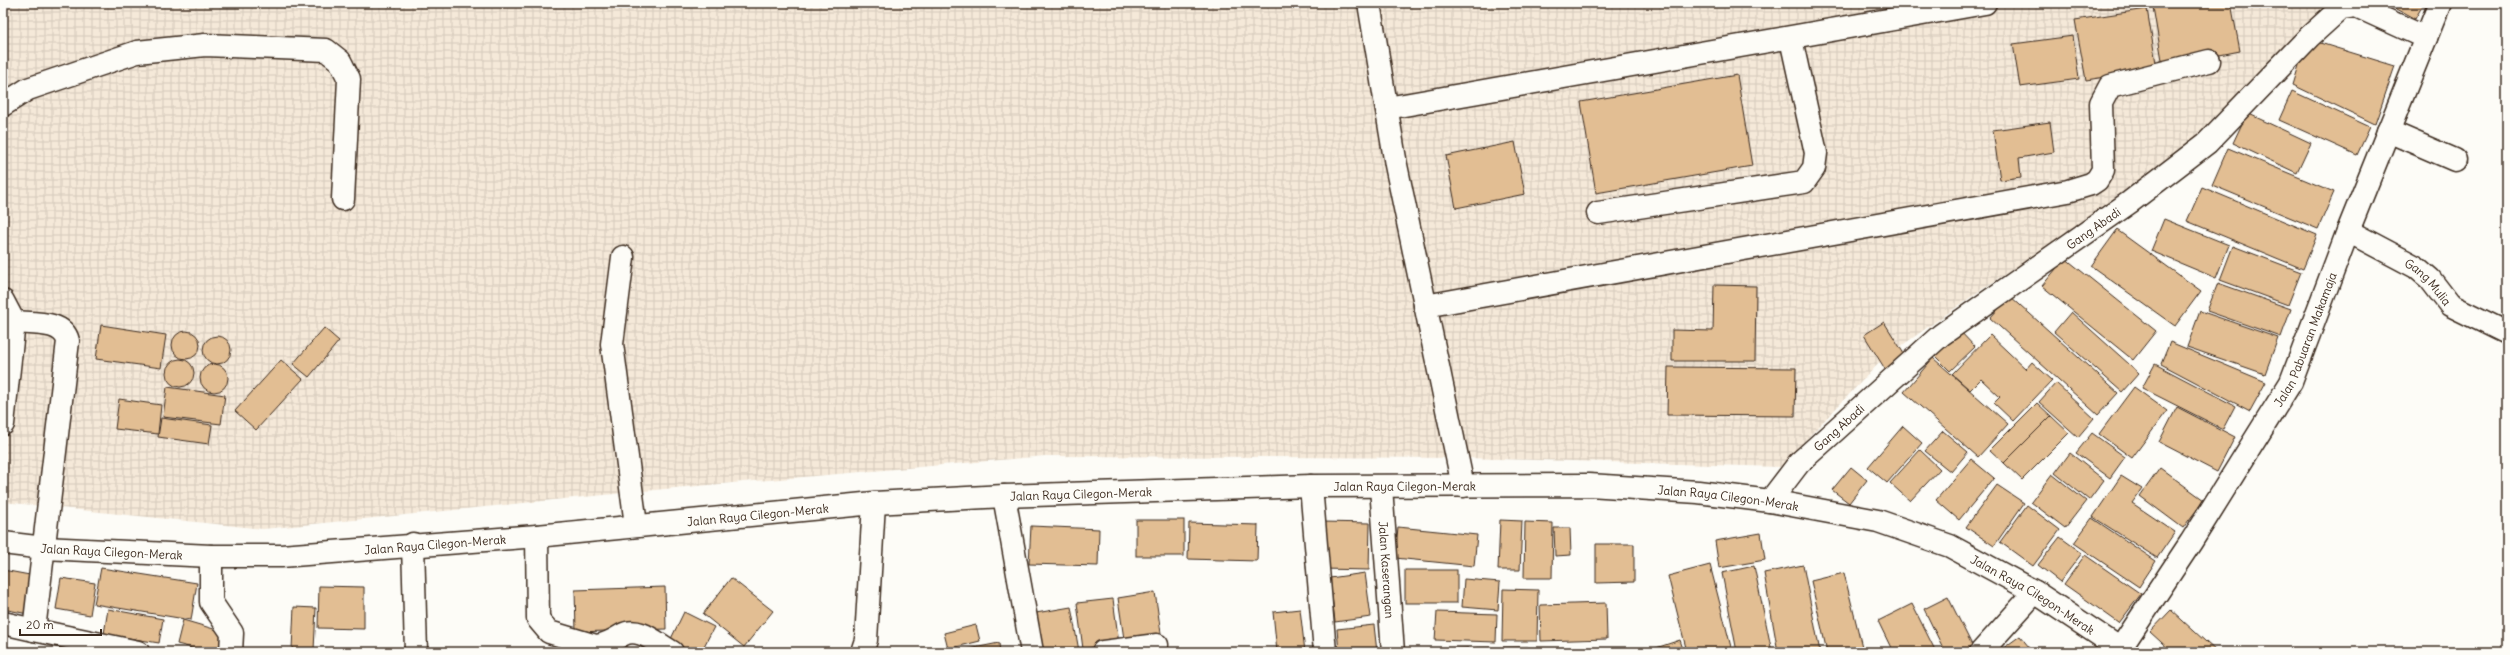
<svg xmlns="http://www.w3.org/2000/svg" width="2510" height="655" viewBox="0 0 2510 655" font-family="Delius,sans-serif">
  <defs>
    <pattern id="industrial-grid" width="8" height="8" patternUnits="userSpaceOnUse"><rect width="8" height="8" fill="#f5e9d9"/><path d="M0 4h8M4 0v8" fill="none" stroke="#d3c8ba"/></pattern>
  </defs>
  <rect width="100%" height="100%" fill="#fdfcf7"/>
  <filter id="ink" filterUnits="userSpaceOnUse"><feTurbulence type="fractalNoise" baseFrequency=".025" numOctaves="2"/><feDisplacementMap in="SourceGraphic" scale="8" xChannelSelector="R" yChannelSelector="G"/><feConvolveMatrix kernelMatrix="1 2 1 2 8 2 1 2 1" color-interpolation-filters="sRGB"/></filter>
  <g filter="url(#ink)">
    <path fill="url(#industrial-grid)" d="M3 3H2331L2292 54 2144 184 1978 292 1884 358 1780 467 1465 458 1045 456 675 488 263 529 3 502Z"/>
    <g fill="#e2be93" stroke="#3b2a1e">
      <path d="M2175 3H2231L2240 51 2163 66 2153 7Z"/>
      <path d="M2386 3H2424L2415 19Z"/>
      <path d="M2147 9 2157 69 2086 80 2075 20Z"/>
      <path d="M2073 36 2079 79 2020 87 2013 44Z"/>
      <path d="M2307 39 2395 66 2375 124 2293 85Z"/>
      <path d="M1737 75 1752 166 1596 193 1581 102Z"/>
      <path d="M2292 91 2370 127 2357 155 2279 120Z"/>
      <path d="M2247 113 2311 143 2297 173 2233 143Z"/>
      <path d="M2050 122 2054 152 2019 158 2021 177 2000 180 1993 130Z"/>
      <path d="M1515 142 1525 194 1456 208 1446 156Z"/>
      <path d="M2228 148 2334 192 2318 229 2212 185Z"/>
      <path d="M2202 187 2317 235 2303 269 2187 221Z"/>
      <path d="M2164 219 2229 245 2216 278 2151 251Z"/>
      <path d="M2117 230 2201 291 2175 326 2091 266Z"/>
      <path d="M2233 246 2301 272 2288 305 2220 280Z"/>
      <path d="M2065 258 2156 331 2133 360 2042 286Z"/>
      <path d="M2218 283 2291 309 2281 337 2207 311Z"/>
      <path d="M1714 285 1756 286 1755 361H1672V330L1713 331Z"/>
      <path d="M2010 296 2118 393 2098 415 1990 318Z"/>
      <path d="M2200 311 2278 338 2265 374 2187 347Z"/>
      <path d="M2071 312 2139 373 2122 392 2054 332Z"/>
      <path d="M1884 322 1906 357 1885 369 1864 335Z"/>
      <path d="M101 325 166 335 161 368 96 359Z"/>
      <path d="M324 328 339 341 309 377 293 364Z"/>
      <path d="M1958 329 1975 347 1950 371 1933 354Z"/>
      <circle cx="186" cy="345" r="14"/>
      <path d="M1990 335 2026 369 2032 362 2052 380 2013 421 1994 403 2000 397 1981 379 1970 390 1952 374Z"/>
      <circle cx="217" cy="350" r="14"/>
      <path d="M2170 342 2266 382 2250 411 2161 364Z"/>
      <path d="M1933 358 2008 424 1978 457 1904 392Z"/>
      <circle cx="180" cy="373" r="14"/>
      <path d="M281 360 303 379 256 430 235 411Z"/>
      <path d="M2155 364 2235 406 2223 429 2142 388Z"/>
      <circle cx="214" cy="378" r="14"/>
      <path d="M1668 367 1796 368 1795 416 1667 415Z"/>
      <path d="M2056 383 2094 418 2078 437 2039 402Z"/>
      <path d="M167 387 225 395 221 424 163 417Z"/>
      <path d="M2134 387 2167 411 2132 458 2099 434Z"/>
      <path d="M119 399 161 405 158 434 115 429Z"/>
      <path d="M2037 403 2051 416 2004 463 1990 450Z"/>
      <path d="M2177 407 2235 437 2217 472 2159 442Z"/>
      <path d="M2051 416 2069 433 2022 480 2004 463Z"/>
      <path d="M161 418 212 425 209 444 158 437Z"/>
      <path d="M1903 426 1922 443 1887 483 1868 467Z"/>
      <path d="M1943 431 1968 452 1951 472 1925 451Z"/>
      <path d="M2092 433 2125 457 2110 478 2076 453Z"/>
      <path d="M1920 450 1940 469 1910 501 1890 483Z"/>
      <path d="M2070 453 2104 480 2089 500 2055 473Z"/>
      <path d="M1971 459 1994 478 1959 520 1936 500Z"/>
      <path d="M1851 467 1867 480 1849 503 1832 490Z"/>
      <path d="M2160 468 2204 500 2183 528 2140 496Z"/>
      <path d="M2052 474 2086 501 2065 528 2031 502Z"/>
      <path d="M2121 476 2142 489 2132 503 2175 532 2157 558 2093 517Z"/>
      <path d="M1997 485 2024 503 1994 546 1966 527Z"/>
      <path d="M2027 505 2060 530 2033 566 2000 542Z"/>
      <path d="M2092 518 2156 561 2139 587 2074 543Z"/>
      <rect x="1136" y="520" width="48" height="36"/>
      <path d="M1500 520 1522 521 1520 570H1498Z"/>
      <path d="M1322 522 1370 523 1369 570 1322 569Z"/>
      <path d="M1525 522 1553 523 1552 578H1524Z"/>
      <path d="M1189 523 1258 525 1257 561 1188 559Z"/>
      <path d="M1031 526 1099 529 1098 566 1029 564Z"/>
      <path d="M1398 527 1477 535 1474 566 1395 558Z"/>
      <path d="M1554 528H1570L1571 555 1555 556Z"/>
      <path d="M1761 533 1765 560 1719 568 1715 541Z"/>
      <path d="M2060 537 2082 553 2060 582 2038 565Z"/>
      <path d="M1596 544H1634V582L1596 583Z"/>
      <path d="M2085 555 2141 594 2119 623 2064 584Z"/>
      <path d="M1710 565 1732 651 1687 652 1668 576Z"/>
      <path d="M1803 565 1820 652H1778L1764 573Z"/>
      <path d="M1754 566 1772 652H1737L1722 573Z"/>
      <path d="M101 568 197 583 191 620 94 604Z"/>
      <path d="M3 570 35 576 28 614 3 609Z"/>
      <rect x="1405" y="570" width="52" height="33"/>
      <path d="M1365 573 1371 617 1335 622 1330 578Z"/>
      <path d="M1844 573 1862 647 1840 652H1827L1811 581Z"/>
      <path d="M61 578 95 583 90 615 56 609Z"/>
      <path d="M731 578 773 611 744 647 703 614Z"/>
      <path d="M1464 579 1500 582 1498 610 1462 607Z"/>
      <path d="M319 586 364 587V629L318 628Z"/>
      <path d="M665 587 666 629 576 632 575 590Z"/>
      <path d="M1503 589 1538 590 1537 641H1502Z"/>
      <path d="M1155 592 1162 640 1125 646 1118 598Z"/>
      <path d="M1948 597 1975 651 1974 652H1945L1924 609Z"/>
      <path d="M1113 599 1119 644 1083 649 1077 603Z"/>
      <path d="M1606 603 1607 639 1541 641 1540 605Z"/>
      <path d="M1912 604 1936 652H1893L1878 621Z"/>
      <path d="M294 607 316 608 314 650 292 649Z"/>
      <path d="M1071 607 1079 651 1043 652 1036 613Z"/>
      <path d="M108 609 163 619 159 643 104 634Z"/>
      <path d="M1300 609 1305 652H1277L1273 612Z"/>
      <path d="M2171 610 2217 652H2172L2150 632Z"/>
      <path d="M684 612 714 627 701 652H678L667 647Z"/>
      <path d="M1437 612 1497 614 1496 642 1435 640Z"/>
      <path d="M183 620 224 632 218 652H208L177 644Z"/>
      <path d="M976 625 980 641 948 649 944 633Z"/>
      <path d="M1374 625 1377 652H1339L1337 629Z"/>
      <path d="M2020 636 2033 652H1998Z"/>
      <path d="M1680 640 1684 652H1644Z"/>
      <path d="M999 643 1000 652H954Z"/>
      <path d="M1528 647V652H1476V648Z"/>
      <path d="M1468 648V652H1411V650Z"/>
      <path d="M1626 648 1627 652H1610Z"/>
    </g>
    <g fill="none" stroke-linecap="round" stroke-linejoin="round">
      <g stroke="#3b2a1e" stroke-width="25">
        <g id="minor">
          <path d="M1369 3 1396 165 1463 486"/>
          <path d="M3 105 28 89 137 52 205 45 326 50 340 61 349 79 343 199"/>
          <path d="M1387 108 1985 3"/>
          <path d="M2388 131 2455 160"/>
          <path d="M1598 213 1804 182 1814 168 1816 153 1791 39"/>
          <path id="s1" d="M2348 231 2416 267 2430 279 2450 305 2507 333"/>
          <path d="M623 257 612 344 636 525"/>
          <path d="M3 301 14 322 3 424"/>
          <path d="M1425 306 2068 191 2091 184 2097 180 2103 170 2101 103 2110 86 2209 61"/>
          <path d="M14 322C31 324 63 320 68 341L34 630 138 652"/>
          <path d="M1311 486 1325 652"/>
          <path id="s2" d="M1381 487 1393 652"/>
          <path d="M1004 496 1032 652"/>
          <path id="s3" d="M1770 501 1799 463 1941 335 2130 202 2207 143 2309 37 2341 8 2356 6 2426 38"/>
          <path d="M537 536 538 619 549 632 596 646C606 645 614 640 622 635 639 625 657 644 672 652"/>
          <path d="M413 544 416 652"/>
          <path d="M211 556V602L232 633 231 652"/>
          <path d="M3 623 34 630"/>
          <path id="s4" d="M2120 649 2191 542 2291 382 2348 231 2440 3"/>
          <path d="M862 652 866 640 874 503"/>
          <path d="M1103 652 1157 645"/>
          <path d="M1981 652 2035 592"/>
        </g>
      </g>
      <g stroke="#3b2a1e" stroke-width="25">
        <g id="highway">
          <path id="s5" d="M3 543 44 548 211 556H281L537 536 874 503 1004 496 1311 486 1589 485 1698 492 1770 501 1878 521 1950 546 2035 592 2125 652"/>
        </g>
      </g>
      <use href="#minor" stroke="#fdfcf7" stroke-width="22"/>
      <use href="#highway" stroke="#fdfcf7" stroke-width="22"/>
    </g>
  </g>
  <g text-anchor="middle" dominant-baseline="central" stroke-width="3.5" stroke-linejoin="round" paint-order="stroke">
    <g font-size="12" fill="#3b2a1e" stroke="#fdfcf7">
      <text stroke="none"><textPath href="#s3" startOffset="425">Gang Abadi</textPath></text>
      <text stroke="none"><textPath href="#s1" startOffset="96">Gang Mulia</textPath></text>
      <text stroke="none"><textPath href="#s4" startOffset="362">Jalan Pabuaran Makamaja</textPath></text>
      <text stroke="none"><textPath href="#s3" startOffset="101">Gang Abadi</textPath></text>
      <text stroke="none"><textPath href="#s5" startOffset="1405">Jalan Raya Cilegon-Merak</textPath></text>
      <text stroke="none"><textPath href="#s5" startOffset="1081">Jalan Raya Cilegon-Merak</textPath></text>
      <text stroke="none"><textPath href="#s5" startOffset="1729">Jalan Raya Cilegon-Merak</textPath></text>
      <text stroke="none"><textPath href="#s5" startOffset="757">Jalan Raya Cilegon-Merak</textPath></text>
      <text stroke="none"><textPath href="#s5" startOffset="433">Jalan Raya Cilegon-Merak</textPath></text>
      <text stroke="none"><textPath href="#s5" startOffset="109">Jalan Raya Cilegon-Merak</textPath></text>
      <text stroke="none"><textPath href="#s2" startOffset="83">Jalan Kaserangan</textPath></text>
      <text stroke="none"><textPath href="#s5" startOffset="2053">Jalan Raya Cilegon-Merak</textPath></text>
    </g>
  </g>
  <rect width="2510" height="655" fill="none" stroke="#fdfcf7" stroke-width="16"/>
  <rect x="8" y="8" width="2494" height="639" fill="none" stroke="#3b2a1e" stroke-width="1.5" filter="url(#ink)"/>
  <path d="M20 629v6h81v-6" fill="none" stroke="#3b2a1e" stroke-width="2"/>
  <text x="26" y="629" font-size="12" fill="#3b2a1e" stroke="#fdfcf7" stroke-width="3" paint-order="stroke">20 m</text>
</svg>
